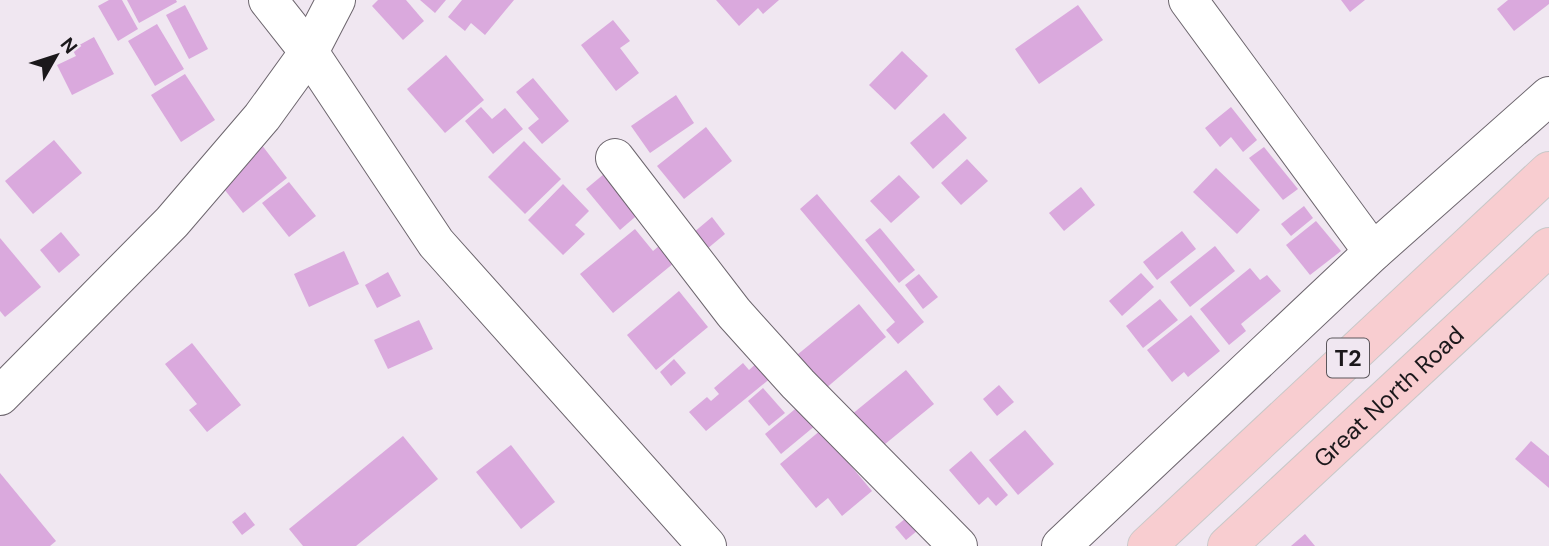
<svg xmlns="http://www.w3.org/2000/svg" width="1549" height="546" viewBox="0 0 1549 546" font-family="'DM Sans',sans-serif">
  <rect width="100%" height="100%" fill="#f0e7f1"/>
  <g fill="#daa9dd">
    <path d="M109 0H122L138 29 118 41 98 6Z"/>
    <path d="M127 0H176L177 2 139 23Z"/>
    <path d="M378 0H406L424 21 403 40 372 6Z"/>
    <path d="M420 0H446L435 13Z"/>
    <path d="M462 0H514L485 35 471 23 465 31 448 17Z"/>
    <path d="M716 0H779L763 14 758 8 739 26Z"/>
    <path d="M1341 0H1365L1350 12Z"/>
    <path d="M1508 0H1549V4L1514 31 1497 9Z"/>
    <path d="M185 5 208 49 189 59 166 15Z"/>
    <path d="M1078 5 1103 40 1039 84 1015 49Z"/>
    <path d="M613 20 630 41 620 48 639 73 616 91 581 45Z"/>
    <path d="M157 24 184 69 155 86 128 41Z"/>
    <path d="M94 37 114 74 72 95 57 65 76 56 72 49Z"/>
    <path d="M902 51 928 76 895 110 869 85Z"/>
    <path d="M446 55 484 100 445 133 407 89Z"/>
    <path d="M185 74 215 120 181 142 151 95Z"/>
    <path d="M533 78 569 121 542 144 528 128 539 119 516 92Z"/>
    <path d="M676 95 694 123 650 153 631 126Z"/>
    <path d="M481 107 492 119 505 108 523 129 493 154 465 121Z"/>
    <path d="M1231 107 1257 140 1243 152 1231 137 1220 147 1205 128Z"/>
    <path d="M944 113 967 138 933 169 910 143Z"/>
    <path d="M706 127 732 161 684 199 657 166Z"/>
    <path d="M54 140 82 173 33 214 5 181Z"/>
    <path d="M258 140 287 178 243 213 213 175Z"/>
    <path d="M524 141 561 179 525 214 488 177Z"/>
    <path d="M1264 147 1298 189 1283 200 1249 158Z"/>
    <path d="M967 159 988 181 961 205 941 183Z"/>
    <path d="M616 164 649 205 620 230 586 189Z"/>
    <path d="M1216 168 1260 210 1237 234 1193 192Z"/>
    <path d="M899 175 920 197 891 223 870 201Z"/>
    <path d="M289 182 316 216 289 237 262 203Z"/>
    <path d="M563 184 589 211 575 225 585 234 563 255 528 220Z"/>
    <path d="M1081 187 1095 205 1064 231 1049 213Z"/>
    <path d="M817 194 924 322 898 344 886 330 895 322 800 209Z"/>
    <path d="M1304 206 1313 218 1291 236 1281 224Z"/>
    <path d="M712 217 725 234 707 249 693 233Z"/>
    <path d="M1316 221 1341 251 1310 275 1286 245Z"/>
    <path d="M880 228 915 270 899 283 865 240Z"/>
    <path d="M635 229 653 251 665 241 680 258 613 313 580 274Z"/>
    <path d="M1182 231 1196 249 1157 280 1143 262Z"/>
    <path d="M61 232 80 255 59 273 40 250Z"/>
    <path d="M0 238 41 287 5 317 0 311Z"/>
    <path d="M1215 246 1235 271 1190 307 1170 282Z"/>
    <path d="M344 251 359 284 309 307 294 274Z"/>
    <path d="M1250 268 1260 280 1267 275 1281 291 1241 324 1246 331 1229 345 1200 309Z"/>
    <path d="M388 272 401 296 377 308 365 285Z"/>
    <path d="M1141 273 1154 287 1122 316 1109 301Z"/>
    <path d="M919 274 938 297 923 309 905 285Z"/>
    <path d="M679 291 708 327 656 370 627 335Z"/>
    <path d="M1160 299 1178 320 1143 348 1126 326Z"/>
    <path d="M859 304 886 337 825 389 797 355Z"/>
    <path d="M1191 315 1220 351 1188 377 1184 372 1172 382 1147 350Z"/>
    <path d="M419 320 433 349 388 369 374 340Z"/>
    <path d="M192 343 241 405 207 432 189 410 197 404 165 364Z"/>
    <path d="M674 359 686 373 671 386 660 372Z"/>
    <path d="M759 361 772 377 706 431 689 412 707 397 711 401 719 394 714 388 743 363 749 370Z"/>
    <path d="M906 370 934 404 879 449 851 415Z"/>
    <path d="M999 385 1014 402 997 416 983 399Z"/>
    <path d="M763 388 785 413 769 426 748 401Z"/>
    <path d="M800 405 816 425 781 454 765 434Z"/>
    <path d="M821 430 872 491 842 516 828 498 816 508 780 464Z"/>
    <path d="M1025 430 1054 464 1018 495 989 460Z"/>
    <path d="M403 436 438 479 356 546H303L289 529Z"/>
    <path d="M1531 441 1549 456V488L1515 459Z"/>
    <path d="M511 445 555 502 521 529 476 472Z"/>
    <path d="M971 451 1008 495 996 506 988 497 979 505 949 470Z"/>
    <path d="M0 473 56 541 50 546H0Z"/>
    <path d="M245 512 255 525 242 535 232 522Z"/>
    <path d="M912 513 923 526 906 540 895 527Z"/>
    <path d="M1305 534 1315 546H1291Z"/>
  </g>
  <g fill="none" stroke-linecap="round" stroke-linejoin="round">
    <g stroke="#6c656d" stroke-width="40">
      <g id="minor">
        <path d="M268 0 309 52 436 243 707 546"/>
        <path d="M1188 0 1373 252"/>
        <path d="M615 158 734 313 798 384 958 546"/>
        <path d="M0 396 172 222 262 117 309 52 336 0"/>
        <path d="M1061 546 1373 252 1549 96"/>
      </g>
    </g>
    <g stroke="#c8c8c8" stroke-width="40">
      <g id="major">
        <path d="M1147 546 1549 171"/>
        <path id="s1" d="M1227 546 1549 247"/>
      </g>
    </g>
    <use href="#minor" stroke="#fff" stroke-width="38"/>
    <use href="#major" stroke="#f8cdd0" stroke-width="38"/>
  </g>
  <g text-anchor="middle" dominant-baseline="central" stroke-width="5" stroke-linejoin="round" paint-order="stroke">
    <rect fill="#f0e7f1" stroke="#5b565b" stroke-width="2" x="1327" y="338.5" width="42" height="39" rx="5"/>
    <g font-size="23" font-weight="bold" fill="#1b181b">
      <text x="1348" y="358">T2</text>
    </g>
    <g font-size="24" fill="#1b181b" stroke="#f0e7f1">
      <text stroke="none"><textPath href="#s1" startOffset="220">Great North Road</textPath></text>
    </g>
  </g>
  <g transform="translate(56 56) rotate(51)" stroke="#f0e7f1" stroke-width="5" paint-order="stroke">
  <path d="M0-5L12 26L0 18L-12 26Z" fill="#1b181b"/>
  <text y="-10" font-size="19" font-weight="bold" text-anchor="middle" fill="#1b181b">N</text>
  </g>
</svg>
